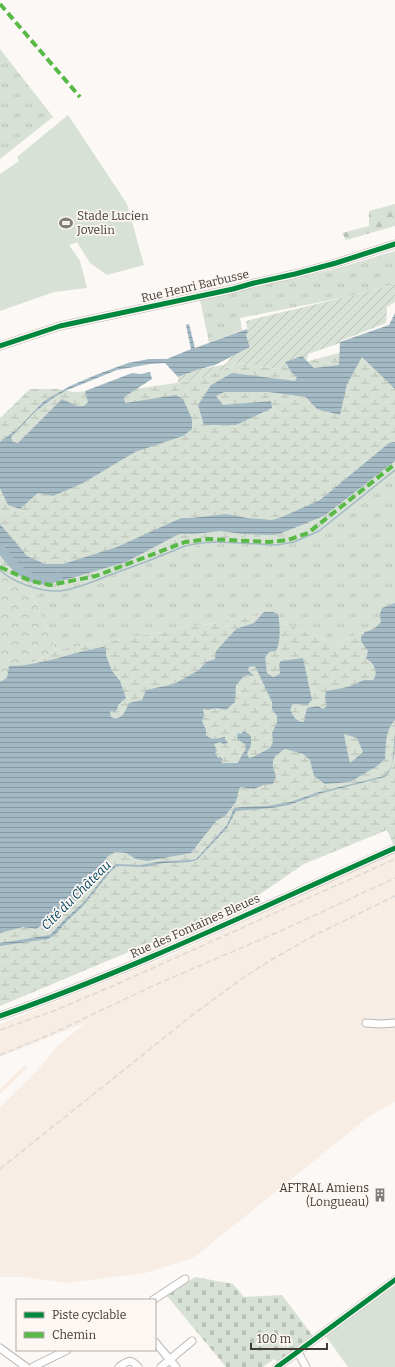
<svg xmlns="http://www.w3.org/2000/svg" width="395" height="1367" viewBox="0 0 395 1367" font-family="Bitter,serif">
  <defs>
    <pattern id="grass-tufts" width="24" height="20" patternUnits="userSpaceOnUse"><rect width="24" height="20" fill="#d8e1d5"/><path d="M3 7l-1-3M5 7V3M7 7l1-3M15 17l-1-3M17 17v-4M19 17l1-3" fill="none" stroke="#bac2b7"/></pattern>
    <pattern id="forest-firs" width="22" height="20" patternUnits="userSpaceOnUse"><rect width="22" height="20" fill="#d8e1d5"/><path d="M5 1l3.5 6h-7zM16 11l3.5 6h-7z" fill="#bac2b7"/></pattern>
    <pattern id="wetland-marsh" width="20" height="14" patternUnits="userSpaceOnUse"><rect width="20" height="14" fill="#d8e1d5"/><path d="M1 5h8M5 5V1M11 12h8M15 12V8" fill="none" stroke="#bac2b7"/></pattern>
    <pattern id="cemetery-stones" width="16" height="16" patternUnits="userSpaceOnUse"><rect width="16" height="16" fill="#d8e1d5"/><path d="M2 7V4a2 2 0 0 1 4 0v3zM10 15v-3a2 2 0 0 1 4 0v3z" fill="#bac2b7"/></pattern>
    <pattern id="park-crowns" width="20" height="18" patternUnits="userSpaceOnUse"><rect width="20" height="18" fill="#d8e1d5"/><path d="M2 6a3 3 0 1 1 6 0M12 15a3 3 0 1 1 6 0" fill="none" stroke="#bac2b7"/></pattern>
    <pattern id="garden-furrows" width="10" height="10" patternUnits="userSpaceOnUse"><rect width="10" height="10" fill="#d8e1d5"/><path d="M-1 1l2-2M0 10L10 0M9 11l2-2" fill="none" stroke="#bac2b7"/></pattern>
    <pattern id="water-rules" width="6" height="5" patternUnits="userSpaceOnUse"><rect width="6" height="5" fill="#a3bac5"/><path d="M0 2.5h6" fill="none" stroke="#8698a1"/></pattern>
  </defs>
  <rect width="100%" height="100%" fill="#fbf8f5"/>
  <g fill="#f8ede5">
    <path d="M395 852V1102L371 1115 193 1258 145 1273 66 1283 24 1277H0V1107L35 1073 58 1045 87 1022 0 1057V1024L167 957Z"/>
    <path d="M25 1065 28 1067 0 1094V1089Z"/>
  </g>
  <g fill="url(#grass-tufts)">
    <path d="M0 49 53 117 0 159Z"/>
    <path d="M395 251V284L346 297 240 318 242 330 209 343 200 300 335 269Z"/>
    <path d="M395 440V618L336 644 262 615 56 650 24 575 46 573 310 525Z"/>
  </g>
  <path fill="url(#forest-firs)" d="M395 204V226L346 240 342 233 369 226V211Z"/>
  <g fill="url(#wetland-marsh)">
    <path d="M395 331V440L310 525 46 573 24 575 0 564V418L30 389H58L73 392 128 390 197 380 238 363 278 369 358 348Z"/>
    <path d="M262 615 336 644 395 618V848L387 830 304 864 250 901 0 1006V680L56 650Z"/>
  </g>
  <path fill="url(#cemetery-stones)" d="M195 1277 233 1284 244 1297 282 1295 313 1336 279 1362 274 1359 263 1367H226L167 1296Z"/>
  <path fill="url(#park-crowns)" d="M0 564 24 575 56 650 0 680Z"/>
  <path fill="url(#garden-furrows)" d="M395 284V302L387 307 386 323 340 341V343L308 354 307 361 302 356 285 363 288 367 278 369 238 363 197 380 178 383V377L200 369 224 365 228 362 231 357 250 347 246 335 248 332 246 321 346 297Z"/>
  <g fill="#d8e1d5">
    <path d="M68 115 127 204 144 265 107 275 90 263 77 242 69 245 80 261 87 288 54 292 0 311V174L19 161 17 157Z"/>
    <path d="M395 1285V1367H348L325 1335Z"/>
  </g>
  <g fill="url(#water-rules)" fill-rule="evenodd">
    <path d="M395 313V389L362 357 347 384 340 415 317 409 306 397 269 392H224L216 396 223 405 271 401 272 408 236 425H204L198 405 211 385 232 373 295 381 297 377 292 373 285 362 302 356 314 368 339 365 340 342 389 325Z"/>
    <path d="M189 324 195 348 247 329 248 332 246 335 250 347 215 365 200 369 178 377 165 363 150 364 117 370 65 391 53 398 35 412 13 435 11 438 13 442 18 443 62 399 77 406H84L88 402 85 391 132 373 141 374 150 372 152 379 124 397 125 403 176 395 183 399 192 419V429L183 436 135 452 83 483 53 496 38 493 20 509 8 505 0 488V442L17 429 44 401 70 386 98 374 128 363 149 359H167L191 349 186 325Z"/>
    <path d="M395 442V461L324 516 279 534 273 535 242 534 220 531 195 534H179L126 562 65 580H54L33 576 23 572 8 559 0 549V524L27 556 45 564H63L117 547 181 518H192L226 514 247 518 272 520 282 517 320 500 389 443Z"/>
    <path d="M395 603V720C385 730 386 745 385 759L377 766 350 782 325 784 314 776 310 760 303 754 285 749C272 757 270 761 276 776L273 784 263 785 254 789 241 787 239 789 236 802 225 816 216 821 191 853 147 861 136 859 126 853 115 852 107 857 82 896 71 906 36 929 23 927 0 933V682L7 678 9 666C41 666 72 652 104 647L106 650V656L112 671 120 681 126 698 118 705 117 710 113 712 112 710 110 712 111 717C122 722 125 711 129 703L142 700 146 690 174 684 199 670 206 662 215 659 216 651 236 629 254 623 264 612H273L278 614C280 625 281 641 276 651L269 652 265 658 267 673 273 677 278 675 280 673 279 664 281 661 303 658 312 700 307 705 293 704 290 709C293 716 296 722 304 722L307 708 318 706 323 709 327 706 325 697 326 691 348 687 364 680H373C379 673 374 662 366 659L368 651 361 641V637L365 632 374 629 381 622 380 614 382 608ZM255 666 272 702V709L277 716V723L272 733 273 742 270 748 253 757 249 758 247 754 251 745V736L244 731 241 734 238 733 237 736 238 740 245 744 246 748C244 753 240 757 238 763H222L221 761 223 759 220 757 218 758 215 752 217 751 214 744 221 742 222 744 228 743 225 739V737C218 738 211 741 206 735V730L202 721 204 715 203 709H204L208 710 216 708 226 710 235 702 236 685 244 676 248 675 252 676H254L248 670 249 667ZM344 734 357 738 363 752 350 763 346 746Z"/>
    <path d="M395 732C395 747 395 767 385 777L322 793 289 805 272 808 236 811 227 828 197 860 190 862 164 863 145 867 117 866 111 871 83 906 67 921 56 934 48 939 0 946V943L50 935 66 918 84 902 109 870 116 864 140 865 163 861 190 860 196 859 227 825 234 808 241 807 267 806 290 802 319 792 384 776 392 766Z"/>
  </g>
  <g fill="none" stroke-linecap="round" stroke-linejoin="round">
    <path stroke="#a3bac5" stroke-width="1.5" d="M0 570C13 583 41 592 60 591 75 589 93 582 107 576 133 567 159 557 185 546L200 543 219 542 277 545 294 542 319 531 395 470"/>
    <path stroke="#a3bac5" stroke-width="9" d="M0 548C11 562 23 579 42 580 47 580 53 578 58 577"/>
    <g stroke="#bcb8b5" stroke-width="9">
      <g id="minor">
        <path d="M0 346 60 326 233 289 254 283 295 274 336 263 395 244"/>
        <path d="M0 1016C135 969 264 906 395 848"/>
        <path d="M366 1023 381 1024 395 1023"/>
        <path d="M153 1300 185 1279"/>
        <path d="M155 1342 176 1367"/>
        <path d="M0 1348 26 1367"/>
        <path d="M298 1352 306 1367"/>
        <path d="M33 1367 67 1350"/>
        <path d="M119 1367C128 1361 130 1358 138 1367"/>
        <path d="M161 1367 192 1341"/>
        <path d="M277 1367 395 1280"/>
      </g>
    </g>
    <use href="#minor" stroke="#fefefe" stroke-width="7"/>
    <g stroke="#dad9d7" stroke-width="1.5" stroke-dasharray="6 3" stroke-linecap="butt">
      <path d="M0 1030 51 1012 115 985 395 859"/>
      <path d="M0 1055 49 1035 155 985 285 929 395 878"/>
      <path d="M0 1169 195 1013 240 980 271 960 315 935 395 896"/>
    </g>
    <g stroke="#58b947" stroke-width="4" stroke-dasharray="8 4" stroke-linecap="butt">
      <path d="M0 4 80 97"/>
      <path d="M0 567 31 581 50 585 96 576 185 542 208 539 269 542 288 540 308 533 395 464"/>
    </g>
    <g stroke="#fdf7f3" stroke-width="8">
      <g id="cycleway">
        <path d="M0 346 60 326 233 289 254 283 295 274 336 263 395 244"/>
        <path d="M0 1016C135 969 264 906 395 848"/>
        <path d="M277 1367 395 1280"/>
      </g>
    </g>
    <use href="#cycleway" stroke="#00873e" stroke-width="5"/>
  </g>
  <defs>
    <g id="stadium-bare" transform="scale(1.08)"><path d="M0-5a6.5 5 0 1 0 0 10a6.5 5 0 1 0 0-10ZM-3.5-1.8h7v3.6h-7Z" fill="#817d7a" stroke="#fdf7f3" stroke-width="2.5" paint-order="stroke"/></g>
    <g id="building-bare" transform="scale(1.08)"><path d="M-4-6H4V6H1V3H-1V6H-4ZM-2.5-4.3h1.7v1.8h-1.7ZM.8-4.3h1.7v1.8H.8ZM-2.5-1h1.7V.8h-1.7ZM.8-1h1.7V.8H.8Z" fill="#817d7a" stroke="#fdf7f3" stroke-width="2.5" paint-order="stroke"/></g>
  </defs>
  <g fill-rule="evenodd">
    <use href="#stadium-bare" x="66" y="223"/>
    <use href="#building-bare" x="380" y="1195"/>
  </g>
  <g text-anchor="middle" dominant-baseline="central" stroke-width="3.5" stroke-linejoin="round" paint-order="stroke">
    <g font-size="12" fill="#403b37" stroke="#fdf7f3" text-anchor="start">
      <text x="77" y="216">Stade Lucien<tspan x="77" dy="14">Jovelin</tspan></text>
      <text x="369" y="1188" text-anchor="end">AFTRAL Amiens<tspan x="369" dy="14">(Longueau)</tspan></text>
    </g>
    <g font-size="12" fill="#403b37" stroke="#fdf7f3">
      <text transform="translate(195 286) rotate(-13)">Rue Henri Barbusse</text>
      <text transform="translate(195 926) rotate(-24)">Rue des Fontaines Bleues</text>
    </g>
    <g font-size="13" font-style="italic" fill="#054964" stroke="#fdf7f3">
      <text transform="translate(76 895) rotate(-45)">Cité du Château</text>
    </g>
  </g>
  <rect x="16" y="1299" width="140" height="52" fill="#fdf7f3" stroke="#b1aca8"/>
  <rect x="24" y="1312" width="20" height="6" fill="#00873e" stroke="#b1aca8"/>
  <text x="52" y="1319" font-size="12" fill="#403b37">Piste cyclable</text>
  <rect x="24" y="1332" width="20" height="6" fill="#58b947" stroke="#b1aca8"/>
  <text x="52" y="1339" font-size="12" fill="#403b37">Chemin</text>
  <path d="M251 1343v6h76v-6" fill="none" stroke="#403b37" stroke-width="2"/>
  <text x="257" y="1343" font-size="12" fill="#403b37" stroke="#fdf7f3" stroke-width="3" paint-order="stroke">100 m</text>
</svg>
